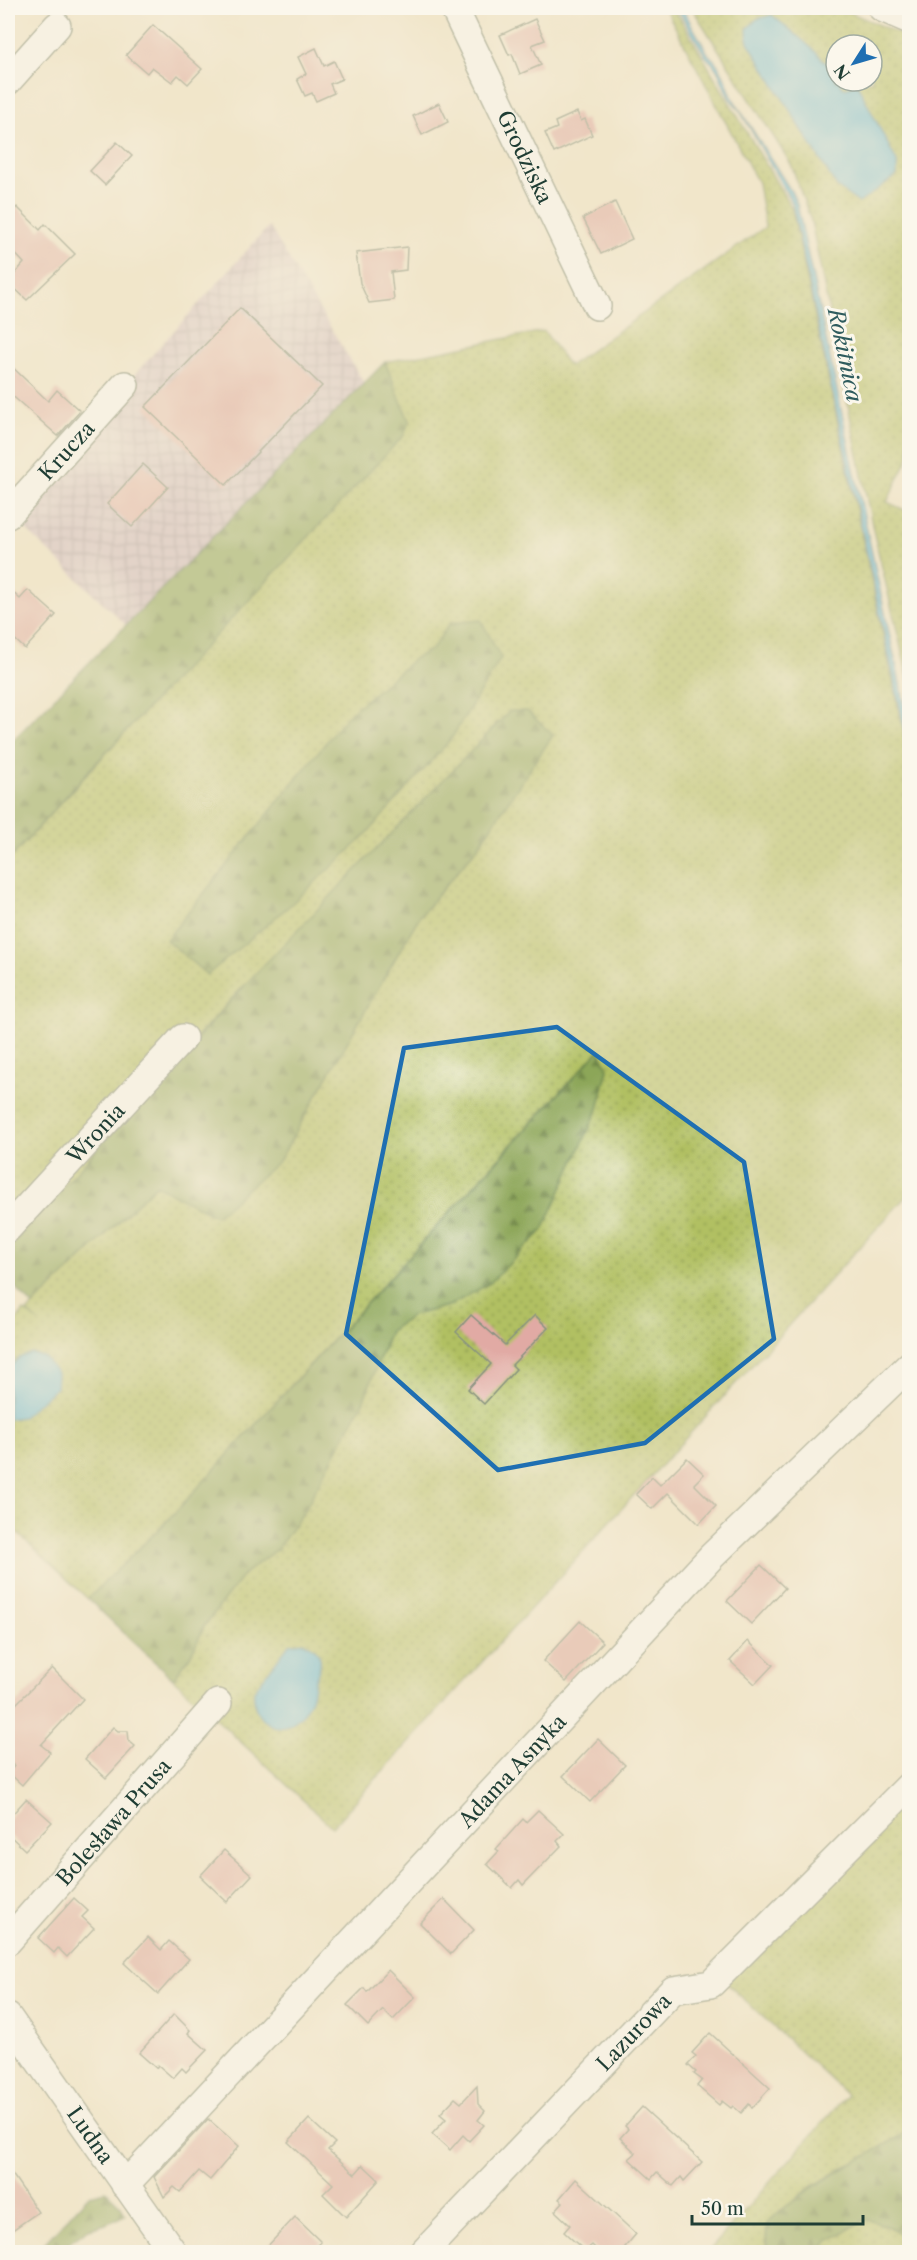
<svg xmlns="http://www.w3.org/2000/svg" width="917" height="2260" viewBox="0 0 917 2260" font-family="'Libre Caslon Text',serif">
  <defs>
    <pattern id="industrial-grid" width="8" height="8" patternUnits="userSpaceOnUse" patternTransform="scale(1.5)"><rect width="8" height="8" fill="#d2bdc6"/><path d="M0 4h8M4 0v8" fill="none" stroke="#aa9ba2"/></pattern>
    <pattern id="grass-dots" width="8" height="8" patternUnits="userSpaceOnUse" patternTransform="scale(1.5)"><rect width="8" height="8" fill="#b1c062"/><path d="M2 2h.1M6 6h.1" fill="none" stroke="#8f9d52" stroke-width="1.8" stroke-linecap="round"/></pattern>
    <pattern id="forest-firs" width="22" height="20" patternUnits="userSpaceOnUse" patternTransform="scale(1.5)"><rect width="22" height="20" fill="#8ca658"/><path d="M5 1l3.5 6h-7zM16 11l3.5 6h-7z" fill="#72884a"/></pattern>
  </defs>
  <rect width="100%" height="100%" fill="#fbf7ec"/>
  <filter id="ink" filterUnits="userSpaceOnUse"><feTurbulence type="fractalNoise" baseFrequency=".0167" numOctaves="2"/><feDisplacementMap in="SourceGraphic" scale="12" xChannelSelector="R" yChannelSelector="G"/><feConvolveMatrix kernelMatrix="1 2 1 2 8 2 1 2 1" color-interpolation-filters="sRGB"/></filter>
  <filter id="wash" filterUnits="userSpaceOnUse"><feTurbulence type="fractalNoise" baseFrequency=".008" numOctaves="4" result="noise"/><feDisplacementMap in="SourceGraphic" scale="24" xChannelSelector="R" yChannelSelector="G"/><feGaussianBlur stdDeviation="1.35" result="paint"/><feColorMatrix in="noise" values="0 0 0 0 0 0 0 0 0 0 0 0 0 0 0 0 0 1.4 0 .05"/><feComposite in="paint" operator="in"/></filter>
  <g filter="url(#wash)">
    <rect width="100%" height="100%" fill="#f1e6cb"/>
    <path fill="url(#industrial-grid)" d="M269 226 364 383 126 625 19 523 125 385Z"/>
    <g fill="url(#grass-dots)" stroke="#687e4b" stroke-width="1.5" fill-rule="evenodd">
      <path d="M665 8H674L792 209 909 757V1193L332 1827 173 1679 190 1656 205 1625 244 1574 278 1548 304 1511 383 1350 390 1331 413 1315 451 1305 599 1051 529 1125 171 1517 88 1599 8 1524V1330L24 1311 38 1321 27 1312 156 1185 279 1161 419 917 477 848 552 735 498 722 471 754 235 995 8 1248V861L409 421 385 362 544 331 569 366 765 227 758 183Z"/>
      <path d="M692 8H840L909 38V457L887 502 909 512V681L873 530 811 221 791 164ZM836 45H872V81H836Z"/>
      <path d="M909 1785V2130L874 2154 846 2166 808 2189 767 2223 766 2245 772 2252H708L847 2095 719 1976Z"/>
      <path d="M866 2219 889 2227 909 2242V2252H817L828 2241Z"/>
    </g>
    <g fill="url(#forest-firs)" stroke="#567246" stroke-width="1.5">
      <path d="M385 362 409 421 404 435 82 778 8 861V745Z"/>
      <path d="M481 620 501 658 451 739 362 839 288 907 207 975 166 940 348 715 415 658 432 649 450 623Z"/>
      <path d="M510 711H527L553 735 477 848 419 917 279 1161 216 1216 156 1185 33 1306 8 1280V1248L255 974Z"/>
      <path d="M599 1050 608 1069 598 1109 543 1230 490 1283 451 1305 413 1315 390 1331 364 1400 304 1511 278 1548 244 1574 205 1625 190 1656 173 1679 88 1599 171 1517Z"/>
      <path d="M909 2130V2242L889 2227 866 2219 828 2241 817 2252H772L766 2245 767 2223C809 2183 862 2161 909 2130Z"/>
      <path d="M106 2191 121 2206 125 2215 106 2224 89 2229 56 2252H29L40 2248 89 2195Z"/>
    </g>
    <g fill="#5eb8db" stroke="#3e7a88" stroke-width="1.5">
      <path d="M677 8H682L709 55C721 65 727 82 732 97L791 191 797 204 909 725V749L792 203 739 109C736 105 731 101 729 97 721 82 721 70 706 57Z"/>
      <path d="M772 15C788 29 833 61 836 81H839L844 88 857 84 897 162V175L859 203 837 187 748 42 747 29 757 19Z"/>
      <path d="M31 1353 44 1357 57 1373 56 1388 22 1417 8 1419V1369L19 1358Z"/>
      <path d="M304 1642C311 1645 318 1650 320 1658 322 1666 317 1673 315 1680 313 1687 313 1697 309 1703 301 1720 282 1736 265 1721 255 1713 253 1703 254 1691L289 1644Z"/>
    </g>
    <g id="blocks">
      <g fill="#e1aaa4">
        <path d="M535 19 545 40 532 45 541 65 520 74 512 54 509 55 500 35Z"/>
        <path d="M153 25 202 69 188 84 178 75 172 82 152 67 147 73 126 55Z"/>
        <path d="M316 48 324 66 334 61 342 79 330 84 334 93 316 101 312 93 305 96 297 79 306 74 298 57Z"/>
        <path d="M439 103 448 122 422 135 413 116Z"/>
        <path d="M577 112 581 121 585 119 592 135 554 153 545 133 557 128 555 122Z"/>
        <path d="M117 142 132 156 105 185 90 171Z"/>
        <path d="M615 202 632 239 601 254 583 218Z"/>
        <path d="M17 207 40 230 45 224 75 254 27 300 8 282 24 263 8 246V217Z"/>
        <path d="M407 247 406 270 391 272 394 300 369 303 360 283 356 253Z"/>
        <path d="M240 308 322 386 226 485 145 407Z"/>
        <path d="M8 363 48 401 57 390 80 411 58 436 8 392Z"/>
        <path d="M143 464 168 487 132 527 107 504Z"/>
        <path d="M8 588 20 599 28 590 56 615 25 649 8 633Z"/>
        <path d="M471 1315 505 1345 535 1315 548 1328 512 1365 516 1369 484 1404 468 1389 491 1364 456 1332Z"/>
        <path d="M687 1458 704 1474 694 1484 716 1506 699 1524 668 1493 652 1509 636 1494 652 1477 660 1485Z"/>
        <path d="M761 1565 785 1588 751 1624 727 1601Z"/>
        <path d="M580 1621 603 1642 566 1682 543 1661Z"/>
        <path d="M748 1641 773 1665 755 1684 730 1661Z"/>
        <path d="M52 1668 83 1699 41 1745 50 1752 22 1785 9 1773 14 1766 8 1760V1712Z"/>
        <path d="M113 1727 118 1731H128L129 1741 135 1746 106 1778 85 1759Z"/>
        <path d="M598 1739 625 1765 590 1802 563 1776Z"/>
        <path d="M26 1799 52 1822 25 1850 8 1834V1819Z"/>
        <path d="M538 1810 564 1834 557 1841 561 1846 523 1885 519 1880 512 1888 487 1864 499 1851 496 1849 523 1819 526 1822Z"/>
        <path d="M224 1850 252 1875 227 1902 200 1876Z"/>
        <path d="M74 1898 88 1911 82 1917 94 1928 67 1957 58 1948 54 1953 38 1938Z"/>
        <path d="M444 1899 474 1930 451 1954 420 1923Z"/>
        <path d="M148 1937 161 1950 169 1941 189 1959 158 1994 124 1963Z"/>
        <path d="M388 1970 415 1997 393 2020 383 2010 368 2026 347 2005 364 1988 367 1992Z"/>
        <path d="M174 2014 190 2030 188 2033 207 2050 186 2072 182 2068 173 2078 158 2065 156 2068 139 2053Z"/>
        <path d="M710 2033 770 2088 752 2108 749 2104 741 2113 733 2106 731 2108 722 2101 719 2105 697 2086 702 2080 694 2074 696 2072 688 2065 696 2056 692 2053Z"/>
        <path d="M477 2086 478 2104 485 2111 478 2120 484 2125 469 2141 463 2135 450 2150 432 2134 446 2119 440 2114 455 2098 461 2103Z"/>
        <path d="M642 2107 702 2162 684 2181 681 2177 673 2186 657 2172 651 2179 629 2159 636 2153 620 2138 628 2129 625 2126Z"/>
        <path d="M208 2119 239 2146 210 2180 199 2171 180 2192 174 2187 164 2197 154 2177Z"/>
        <path d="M309 2119 335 2143 328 2150 355 2174 363 2165 379 2180 346 2217 323 2194 333 2184 288 2142Z"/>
        <path d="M8 2168 38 2212 8 2233Z"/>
        <path d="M576 2179 636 2234 620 2253H600L592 2245 585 2251 564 2232 570 2225 555 2211 563 2202 559 2199Z"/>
        <path d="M295 2217 321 2242 311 2253H261Z"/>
      </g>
    </g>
  </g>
  <g filter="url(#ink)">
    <use href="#blocks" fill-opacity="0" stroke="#889280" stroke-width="1.5"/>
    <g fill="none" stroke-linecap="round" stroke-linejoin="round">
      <g stroke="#889280" stroke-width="30">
        <g id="minor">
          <path id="s1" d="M454 8 597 306"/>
          <path d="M882 8 910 20"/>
          <path d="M8 81 57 26"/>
          <path id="s2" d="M8 515 125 385"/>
          <path id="s3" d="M8 1228 183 1038"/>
          <path id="s4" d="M8 1941 218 1703"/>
          <path id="s5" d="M8 2017 173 2252"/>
          <path id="s6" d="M125 2185 712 1556 910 1365"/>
          <path id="s7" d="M424 2252 673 1990 711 1984 910 1785"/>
        </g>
      </g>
      <use href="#minor" stroke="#fff" stroke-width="27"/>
    </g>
  </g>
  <path d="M0 0H917V2260H0ZM557 1027 744 1162 774 1339 645 1443 498 1470 346 1334 404 1048Z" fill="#f1e6cb" fill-opacity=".55" fill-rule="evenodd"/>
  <path fill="none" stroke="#1f6fb2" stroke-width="4.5" stroke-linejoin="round" d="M557 1027 744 1162 774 1339 645 1443 498 1470 346 1334 404 1048Z"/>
  <g text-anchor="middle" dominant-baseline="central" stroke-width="6" stroke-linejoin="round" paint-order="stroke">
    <g font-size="21" fill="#1f3d34" stroke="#fbf7ec">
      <text stroke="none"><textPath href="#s1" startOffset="165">Grodziska</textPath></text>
      <text stroke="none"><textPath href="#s2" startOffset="87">Krucza</textPath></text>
      <text stroke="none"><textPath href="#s3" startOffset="129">Wronia</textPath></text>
      <text stroke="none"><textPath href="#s6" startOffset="567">Adama Asnyka</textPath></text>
      <text stroke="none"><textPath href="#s4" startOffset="159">Bolesława Prusa</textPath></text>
      <text stroke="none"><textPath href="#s7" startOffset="304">Lazurowa</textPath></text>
      <text stroke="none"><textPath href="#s5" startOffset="144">Ludna</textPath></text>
    </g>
    <g font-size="22" font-style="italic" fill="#2f5c5e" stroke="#fbf7ec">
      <text transform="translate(845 355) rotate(78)">Rokitnica</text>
    </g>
  </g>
  <rect width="917" height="2260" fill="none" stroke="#fbf7ec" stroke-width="30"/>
  <g transform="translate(854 63) rotate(233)"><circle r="28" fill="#fbf7ec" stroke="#a3ada2" stroke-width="1.5"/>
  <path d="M0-4.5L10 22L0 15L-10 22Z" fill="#1f6fb2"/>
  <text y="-9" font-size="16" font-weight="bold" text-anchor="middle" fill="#1f3d34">N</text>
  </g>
  <path d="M692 2215v9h171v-9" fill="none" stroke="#1f3d34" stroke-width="3"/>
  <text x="701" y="2215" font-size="18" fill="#1f3d34" stroke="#fbf7ec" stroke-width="4.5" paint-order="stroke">50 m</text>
</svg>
